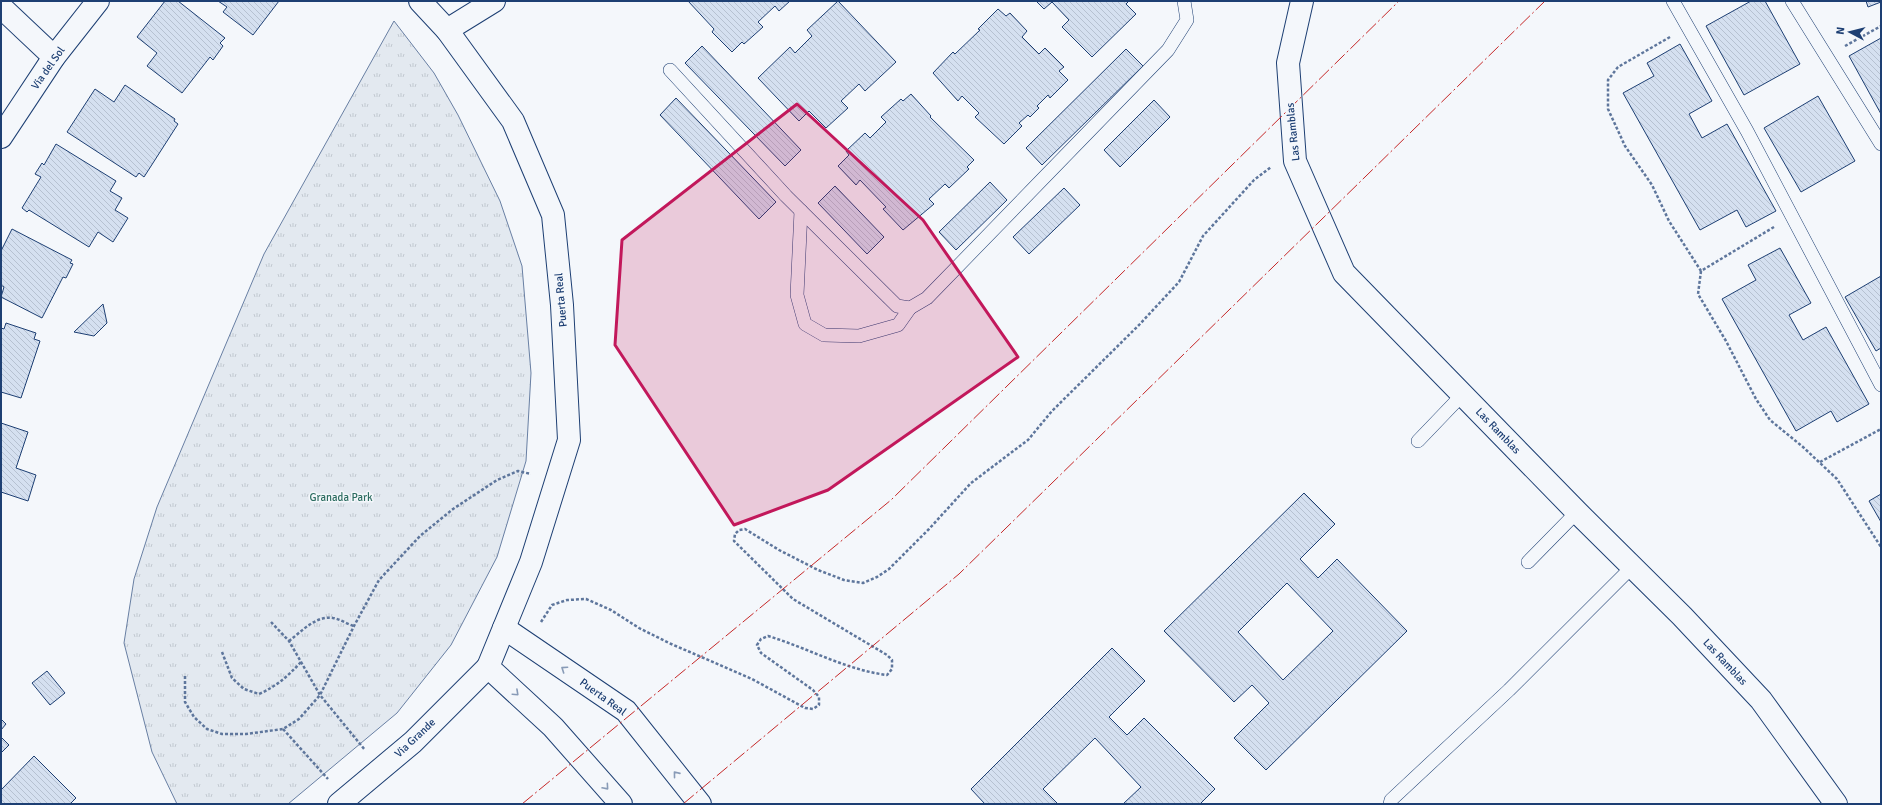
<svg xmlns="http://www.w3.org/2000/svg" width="1882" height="805" viewBox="0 0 1882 805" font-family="Signika,sans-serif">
  <defs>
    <pattern id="park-tufts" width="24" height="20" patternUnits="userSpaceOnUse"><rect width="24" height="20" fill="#e3e9f0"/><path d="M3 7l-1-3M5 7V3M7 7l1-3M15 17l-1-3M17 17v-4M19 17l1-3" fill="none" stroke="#c2c9d1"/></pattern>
    <pattern id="building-back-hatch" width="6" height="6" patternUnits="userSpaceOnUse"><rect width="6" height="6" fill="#d5e0f0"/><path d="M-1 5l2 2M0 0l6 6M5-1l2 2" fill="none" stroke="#b6c1d1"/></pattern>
  </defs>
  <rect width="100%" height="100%" fill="#f4f7fb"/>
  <path fill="url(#park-tufts)" stroke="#687fa3" d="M394 21 434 73 458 115 500 201 522 266 531 373 526 461 497 557 451 645 397 713 288 804H177L152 752 124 643 134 579 157 507 264 254Z"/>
  <g fill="url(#building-back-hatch)" stroke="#1d3f73" fill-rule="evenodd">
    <path d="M165 1H178L225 38 220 43 223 46 213 60 210 57 182 93 147 66 157 53 137 37Z"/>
    <path d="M218 1H279L253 35 223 12 227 7Z"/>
    <path d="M688 1H790L779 11 775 6 758 22 763 27 744 44 742 42 732 52 712 32 714 29Z"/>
    <path d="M838 1 896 62 865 91 859 84 841 101 848 108 826 128 809 111 799 121 758 78 790 47 795 53 812 36 807 30Z"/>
    <path d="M1036 1H1129L1126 4 1136 14 1092 57 1062 27 1069 20 1052 2 1044 9Z"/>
    <path d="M1751 1H1765L1800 64 1744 95 1706 26Z"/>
    <path d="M1866 1H1881V2L1868 7Z"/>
    <path d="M998 9 1006 16 1010 13 1027 31 1022 37 1039 54 1045 48 1064 67 1059 71 1068 80 1050 98 1048 95 1037 106 1039 108 1030 117 1028 115 1019 123 1022 126 1004 144 975 117 979 113 962 96 958 101 933 73 953 52 955 54 980 30 978 29Z"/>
    <path d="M1881 38V114L1849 56Z"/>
    <path d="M1680 44 1712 101 1689 114 1702 138 1727 124 1776 211 1746 227 1737 210 1700 230 1623 93 1654 76 1647 63Z"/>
    <path d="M702 46 801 150 785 166 685 63Z"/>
    <path d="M1126 49 1143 66 1042 165 1026 148Z"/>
    <path d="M125 85 175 119 174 121 178 124 144 177 139 173 136 177 67 132 95 89 114 102Z"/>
    <path d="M911 94 931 116 930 117 974 160 967 167 969 169 949 188 945 184 929 199 934 204 903 230 883 209 886 207 860 180 856 185 838 166 849 155 846 151 865 133 870 138 886 122 881 117 901 99 903 101Z"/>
    <path d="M1818 96 1855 161 1801 192 1764 128Z"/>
    <path d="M676 98 776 202 759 219 660 115Z"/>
    <path d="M1154 100 1170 117 1120 167 1104 150Z"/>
    <path d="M56 144 116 181 110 191 122 198 115 210 128 218 113 242 98 232 89 247 29 210 27 212 22 208 41 177 35 174 42 163 44 165Z"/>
    <path d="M990 182 1007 200 956 250 939 232Z"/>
    <path d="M835 186 884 237 867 254 818 203Z"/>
    <path d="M1064 188 1080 205 1029 254 1013 237Z"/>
    <path d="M12 229 72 260 70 263 73 264 66 278 63 277 42 318 1 297 4 287 1 285V251Z"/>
    <path d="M1780 248 1811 303 1789 315 1803 340 1826 327 1869 404 1837 422 1831 411 1796 431 1722 299 1756 280 1748 265Z"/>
    <path d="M1881 276V348L1876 351 1845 297Z"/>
    <path d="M103 304 107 323 94 336 74 332Z"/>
    <path d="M6 323 36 333 34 339 40 341 21 398 1 392V328L4 329Z"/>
    <path d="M1 423 28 432 16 468 36 475 28 501 1 492Z"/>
    <path d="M1304 493 1335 524 1300 559 1318 578 1337 559 1407 631 1266 770 1234 738 1269 703 1252 685 1234 702 1164 631ZM1287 583 1333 631 1283 680 1238 632Z"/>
    <path d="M1881 494V522L1869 501Z"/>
    <path d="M1112 648 1145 681 1109 717 1127 735 1144 718 1215 789 1200 804H1123L1141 787 1095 738 1043 789 1058 804H985L971 789Z"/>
    <path d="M47 671 65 693 50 705 32 683Z"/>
    <path d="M1 719 6 724 1 730Z"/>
    <path d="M1 737 9 745 1 753Z"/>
    <path d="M34 756 76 798 70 804H1V790Z"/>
  </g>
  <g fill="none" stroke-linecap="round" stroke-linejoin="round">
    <g stroke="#1d3f73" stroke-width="14">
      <g id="service">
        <path d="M1673 1 1747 131 1881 385"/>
        <path d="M1792 1 1881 144"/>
        <path d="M670 70 786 196 897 306 910 308 927 298 1168 50 1187 20 1184 1"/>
        <path d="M801 211 797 295 805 324 824 335 859 336 898 325 910 308"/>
        <path d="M1418 441 1463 394"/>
        <path d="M1528 562 1577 512"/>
        <path d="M1390 804 1391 800 1509 690 1633 566"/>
      </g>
    </g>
    <g stroke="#1d3f73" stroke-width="24">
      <g id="minor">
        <path d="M1 7 54 57"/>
        <path d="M447 30 494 1"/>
        <path d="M1 137 54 57 98 1"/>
        <path d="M339 804 413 742 488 667"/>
      </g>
    </g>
    <g stroke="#1d3f73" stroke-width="24">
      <g id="tertiary">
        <path d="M420 1 447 30 513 121 553 215 562 305 569 440 531 562 488 667 553 727 621 804"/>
        <path d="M1302 1 1288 63 1295 161 1344 273 1577 512 1682 616 1761 700 1836 804"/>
        <path d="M504 628 626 711 700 804"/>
      </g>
    </g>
    <g stroke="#5e769c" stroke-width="2.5" stroke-dasharray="3 2" stroke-linecap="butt">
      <path d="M1670 37 1618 67 1608 80V109L1625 146 1652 185 1669 221 1701 271 1774 227"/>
      <path d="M1845 46 1881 26"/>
      <path d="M1701 271 1698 294 1726 341 1756 399 1770 420 1803 447 1837 479 1881 547"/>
      <path d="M1820 462 1881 429"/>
      <path d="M271 622 289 641 320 695 365 750"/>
      <path d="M541 622 552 605 567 600 586 599 611 610 639 628 669 643 752 679 805 708 813 709 819 705V697L813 690 761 653 757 645 761 639 768 636C808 648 846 670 887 675L892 669V660L887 655 793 599 734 541 735 534 739 530 745 529 779 550 818 570 844 580 863 583 877 577 889 569 929 529 971 483 1028 440 1052 411 1139 325 1179 282 1203 236 1254 180 1271 167"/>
      <path d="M289 641C301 632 316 615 333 618 340 619 347 624 354 626"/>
      <path d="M222 652 232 678 244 689 259 694C277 686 288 676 301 662"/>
      <path d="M185 676V702L194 717 207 729 222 734H246L283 729 299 719 320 695 354 626 379 580 420 536 453 509 497 480 518 471 531 474"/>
      <path d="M283 729 328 779"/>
    </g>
    <use href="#service" stroke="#f4f7fb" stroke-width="13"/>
    <use href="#minor" stroke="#f4f7fb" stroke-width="22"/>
    <use href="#tertiary" stroke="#f4f7fb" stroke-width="22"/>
    <g stroke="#c62828" stroke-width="1" stroke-dasharray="14 3 2 3" stroke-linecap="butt">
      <path d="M522 804 891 500 1399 1"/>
      <path d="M683 804 959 574 1545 1"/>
    </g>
  </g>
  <defs><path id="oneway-chevron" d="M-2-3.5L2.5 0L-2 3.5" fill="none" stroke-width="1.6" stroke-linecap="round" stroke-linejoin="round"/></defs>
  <g stroke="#889bb7">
    <use href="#oneway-chevron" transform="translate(564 669) rotate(-146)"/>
    <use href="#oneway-chevron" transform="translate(516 693) rotate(43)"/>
    <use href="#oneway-chevron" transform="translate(676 774) rotate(-129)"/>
    <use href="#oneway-chevron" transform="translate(606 787) rotate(49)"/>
  </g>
  <path fill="#c2185b" fill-opacity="0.2" stroke="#c2185b" stroke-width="3" stroke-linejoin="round" d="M797 104 923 220 1018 357 828 490 734 525 615 345 622 240Z"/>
  <g text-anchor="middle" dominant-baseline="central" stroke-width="3" stroke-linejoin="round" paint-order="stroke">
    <g font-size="11" fill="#1d3f73" stroke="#f4f7fb">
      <text transform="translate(48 68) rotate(-55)">Via del Sol</text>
      <text transform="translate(1293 132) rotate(-96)">Las Ramblas</text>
      <text transform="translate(561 300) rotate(-95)">Puerta Real</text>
      <text transform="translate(1498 431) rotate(46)">Las Ramblas</text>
      <text transform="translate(1725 662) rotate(47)">Las Ramblas</text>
      <text transform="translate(603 697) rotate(36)">Puerta Real</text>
      <text transform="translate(415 738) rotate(-43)">Via Grande</text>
    </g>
    <g font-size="11" fill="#2c6c60" stroke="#f4f7fb">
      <text x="341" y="497">Granada Park</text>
    </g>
  </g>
  <rect width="1882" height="805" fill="none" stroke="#1d3f73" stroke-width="4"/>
  <g transform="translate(1850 32) rotate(277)" stroke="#f4f7fb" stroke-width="3" paint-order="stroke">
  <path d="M0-3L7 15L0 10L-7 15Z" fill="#1d3f73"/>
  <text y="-6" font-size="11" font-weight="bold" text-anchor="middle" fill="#1d3f73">N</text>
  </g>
</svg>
